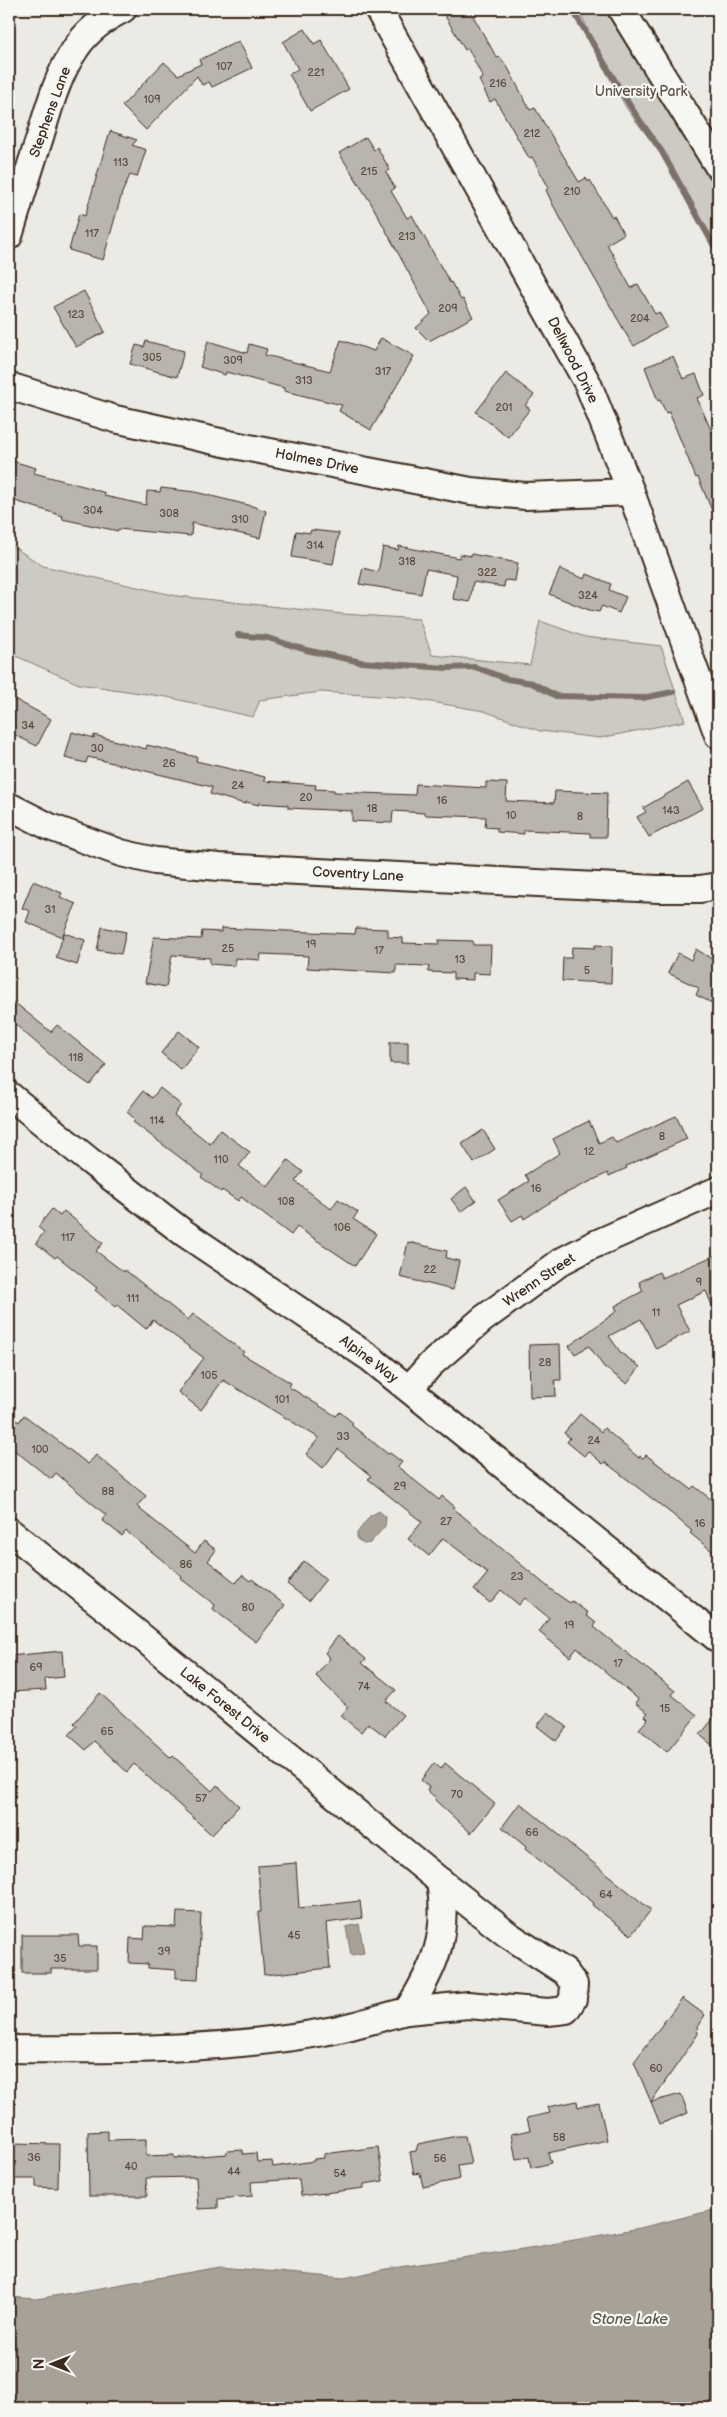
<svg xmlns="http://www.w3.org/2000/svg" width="727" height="2417" viewBox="0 0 727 2417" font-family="'Balsamiq Sans',sans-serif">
  <rect width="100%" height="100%" fill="#ebeae5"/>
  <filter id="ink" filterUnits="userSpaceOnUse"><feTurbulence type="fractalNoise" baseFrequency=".02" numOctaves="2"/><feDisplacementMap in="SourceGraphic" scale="10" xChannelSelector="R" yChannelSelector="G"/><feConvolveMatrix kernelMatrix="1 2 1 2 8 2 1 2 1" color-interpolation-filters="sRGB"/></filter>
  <g filter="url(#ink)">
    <g fill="#cdcac4" stroke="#847a71">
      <path d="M579 9H611L718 182V240L702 224 667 162 627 109 605 70Z"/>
      <path d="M9 544 43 566 177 596 343 614 419 619 432 655 530 665 540 621 585 637 661 646 685 721 600 738 540 731 484 711 408 698 321 692 260 700 253 717 167 697 79 684 9 653Z"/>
    </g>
    <g fill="#a8a198" stroke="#7c7167">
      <path d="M379 1511 386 1517 385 1526 370 1543 364 1544 357 1539V1533L370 1516Z"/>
      <path d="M359 1924 364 1953 351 1955 346 1927Z"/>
      <path d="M718 2209V2408H9V2297L37 2299 220 2267 344 2278 386 2269 536 2247 640 2228Z"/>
    </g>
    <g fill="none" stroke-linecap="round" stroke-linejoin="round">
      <g stroke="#7c7167" stroke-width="6">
        <path d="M572 9 632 109 662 152 718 253"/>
        <path d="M238 635 268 638 306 650 361 662 447 668 475 667 507 679 532 683 556 696 642 698 673 692"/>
      </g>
    </g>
    <g fill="#bab4ae" stroke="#3b2a1e">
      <path d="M441 9H469L497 58 500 57 508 68 530 110 535 108 579 182 586 178 588 182 590 180 612 217 614 216 624 234 607 244 631 288 638 284 655 314 659 312 667 327 634 346 629 339 553 205 546 190 549 188 532 157 529 158 495 99 490 102 479 80 483 78 468 48 465 50Z"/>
      <path d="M305 29 314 44 321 40 349 89 310 111 289 74 298 69 283 42Z"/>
      <path d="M239 41 252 68 212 87 209 82 202 85 197 76 146 130 122 106 164 62 178 75 201 64 199 60Z"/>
      <path d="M110 131 137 140 132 145 146 150 137 177 130 175 122 193 103 260 69 250 79 214 85 216Z"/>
      <path d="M366 137 374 150 377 147 390 170 386 172 395 188 391 191 407 218 412 215 450 283 451 282 461 300 463 299 473 317 429 341 416 328 431 314 371 203 339 153Z"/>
      <path d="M84 291 105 332 76 347 53 307Z"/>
      <path d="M381 338 414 356 371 430 339 411 342 405 284 391V388L226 372 225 375 200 367 208 341 247 353 249 344 267 349 265 355 330 371 341 340 374 351Z"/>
      <path d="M146 341 184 351 177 377 130 364 136 345 144 347Z"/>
      <path d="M673 356 683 379 696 374 704 395 697 398 714 437 718 435V525L698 477 696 478 669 412 666 413 660 400 658 401 645 367Z"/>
      <path d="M506 373 534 395 525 405 530 409 508 437 476 412Z"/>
      <path d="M9 460 36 468 34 473 87 487 105 493 104 496 146 505 147 491 160 492 161 488 195 492 252 506 266 511 260 538 192 523 191 536 118 529V531L62 519 63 516 9 499Z"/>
      <path d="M311 530 339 533 333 564 292 557 296 531 310 533Z"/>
      <path d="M399 546 459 558 460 554 471 556V554L518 563 515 581 505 580 504 587 473 582 470 602 453 599 457 575 426 569 421 594 359 584 363 568 378 572 383 547 398 550Z"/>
      <path d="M560 569 585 579 587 574 611 584 609 590 626 597 619 613 602 606 599 612 589 610 549 594Z"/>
      <path d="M9 696 51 719 37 746 9 732Z"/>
      <path d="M72 732 94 738V735L146 749 147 745 197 757 196 761 265 777 264 781 316 785 315 789 334 790V792L415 795 416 784 486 788V782L507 783 506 801 554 803 555 791 607 793 606 837H590V833L524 830V834L497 832V828L485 827 486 817 425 815V813L393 811 392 823 352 821V811L288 808V805L259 803V805L246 802 245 804 210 794 212 787 88 757 86 763 65 758Z"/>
      <path d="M688 782 703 808 649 837 637 817 646 812 643 808Z"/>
      <path d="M33 881 62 893 60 897 76 904 62 937 26 922 30 911 22 908Z"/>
      <path d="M102 927 126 932 121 954 97 950Z"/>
      <path d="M221 928 355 934 356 928 388 929V937L403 938V943L439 944V940L473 941V945H491L490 974 473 973V980L453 979V973L428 972 429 966 396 965V973L307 968 308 956 261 954 260 960 235 958V966L210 964V958L172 955 166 987 145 983 154 937 201 939 202 931 221 932Z"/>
      <path d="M64 933 85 940 77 965 56 958Z"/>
      <path d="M595 945 612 946 611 983 562 981 563 958H571L572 947 595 948Z"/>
      <path d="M696 949 718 963V1006L696 995 699 988 668 973 678 953 691 960Z"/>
      <path d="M9 998 51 1032 57 1025 106 1065 90 1085 63 1066 9 1019Z"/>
      <path d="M179 1031 199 1047 181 1070 161 1053Z"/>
      <rect x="390" y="1042" width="18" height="21"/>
      <path d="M160 1088 181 1105 174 1115 210 1144 220 1130 250 1152 239 1166 268 1187 288 1160 303 1172 295 1181 331 1209 338 1199 358 1212 353 1219 376 1234 355 1266 297 1227 291 1235 241 1197 238 1201 222 1190 221 1192 201 1177 203 1175 133 1122 135 1119 127 1112 143 1091 152 1098Z"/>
      <path d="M676 1116 687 1139 626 1166 627 1168 609 1176 608 1173 560 1196 524 1219 522 1215 512 1221 498 1200 529 1181 525 1175 560 1153 553 1139 589 1121 599 1143 612 1137 616 1143Z"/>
      <path d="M483 1130 495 1149 474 1163 462 1144Z"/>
      <path d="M466 1187 476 1201 461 1212 451 1199Z"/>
      <path d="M52 1209 60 1216 64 1211 103 1243 96 1251 124 1272 125 1270 188 1320 193 1314 244 1352 242 1354 291 1383 289 1387 336 1416 340 1412 353 1423 351 1425 388 1454 390 1453 402 1462 398 1467 439 1500 442 1496 455 1507 453 1508 554 1592 570 1603 572 1601 588 1613 586 1615 596 1623 594 1627 675 1691 672 1695 697 1715 667 1752 639 1729 648 1719 645 1716 648 1713 635 1703 638 1699 577 1648 570 1657 539 1632 549 1618 525 1598 519 1605 501 1590 490 1603 474 1590 488 1573 443 1538 429 1556 408 1539 422 1522 368 1479 371 1476 338 1449 323 1468 306 1454 319 1438 223 1380 201 1410 178 1392 204 1358 153 1320 146 1329 117 1305 115 1307 95 1290 97 1288 57 1256 55 1258 36 1243 44 1232 38 1227Z"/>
      <path d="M408 1242 447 1251 446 1258 459 1261 453 1290 400 1277Z"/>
      <path d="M718 1254V1320L706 1291 676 1305 690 1331 656 1349 641 1319 609 1336 621 1353 640 1367 627 1384 604 1367 589 1346 575 1354 569 1346 617 1311 615 1306 643 1291 639 1282 659 1272 662 1278Z"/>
      <path d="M560 1344 561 1380H555L556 1396 530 1397 529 1345Z"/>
      <path d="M9 1414 19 1422 24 1415 88 1464 96 1455 146 1496 137 1506 142 1511 195 1553 204 1541 216 1550 208 1561 236 1583 242 1575 250 1581 252 1579 285 1605 256 1642 213 1609 215 1605 180 1578 182 1576 126 1531 122 1536 102 1520 106 1515 56 1473 51 1479 9 1446Z"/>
      <path d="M580 1414 601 1432 604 1428 639 1458 640 1456 643 1458 646 1455 691 1489 694 1486 717 1504 712 1511 718 1515V1556L690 1533 692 1531 672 1514 605 1462 603 1464 588 1451 584 1456 567 1442 570 1438 564 1433Z"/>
      <path d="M304 1561 326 1579 309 1601 287 1584Z"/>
      <path d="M338 1636 366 1659 362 1663 396 1690 386 1701 403 1715 385 1736 368 1723 361 1732 341 1716 348 1707 316 1676 330 1658 325 1653Z"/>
      <path d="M62 1651 64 1677 45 1679 46 1690 9 1692V1656Z"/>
      <path d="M100 1693 171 1758 173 1756 212 1791 217 1785 239 1806 212 1835 134 1764 127 1772 94 1741 86 1750 69 1735 77 1726 74 1723Z"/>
      <path d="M548 1712 567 1727 556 1741 537 1726Z"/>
      <path d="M718 1713V1750L700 1735Z"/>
      <path d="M434 1763 441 1769 445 1763 495 1804 471 1833 435 1800 436 1798 427 1790 429 1787 421 1780Z"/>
      <path d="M520 1803 651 1910 631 1935 592 1905 594 1903 525 1849 526 1847 502 1827Z"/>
      <path d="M296 1863 299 1908 360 1901 362 1918 326 1923 330 1968 264 1975 258 1912H261L258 1866Z"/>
      <path d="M177 1912 201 1913 198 1979 176 1978V1970L148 1968V1964L129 1963 130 1938 144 1939 145 1926 176 1927Z"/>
      <path d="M22 1935H78L79 1946H97V1969H51V1973H22Z"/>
      <path d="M682 1998 705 2015 697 2027 698 2034 651 2102 634 2062Z"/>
      <path d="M681 2094 688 2113 660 2124 651 2102Z"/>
      <path d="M577 2101 578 2107 599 2103 607 2140 548 2153 551 2163 531 2168 529 2157 516 2159 511 2134 530 2130 527 2118 550 2113 548 2107Z"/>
      <path d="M108 2131V2140L146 2139V2156L174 2155V2158L227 2154V2151L243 2150V2154L256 2153 257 2162 272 2161 273 2167 314 2161V2159L324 2158V2154L378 2147 383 2181 364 2184V2188L301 2196 299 2179 251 2182 252 2196 218 2199V2208L198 2209 196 2177 146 2178 147 2196H89L88 2132Z"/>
      <path d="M457 2136H465L471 2164 458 2166 460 2179 423 2187 420 2173 414 2174 410 2152 416 2151 418 2144Z"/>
      <path d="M9 2143 59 2144 58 2188 36 2187V2179H12L13 2169H9Z"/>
    </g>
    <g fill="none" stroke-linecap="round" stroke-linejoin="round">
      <g stroke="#3b2a1e" stroke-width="30">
        <g id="minor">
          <path d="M378 9 588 384 631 492 718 735"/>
          <path d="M621 9 718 166"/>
          <path d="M9 236C19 203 29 170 40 137 49 107 58 74 76 48 87 31 105 18 123 9"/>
          <path d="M9 386 115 419 229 444 471 491 526 496 631 492"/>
          <path d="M9 806 50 827 121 853 155 861 219 867 658 889H700L718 886"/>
          <path d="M9 1095 91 1162 184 1233 370 1358 718 1639"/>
          <path d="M409 1389 430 1365 483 1319 562 1261 591 1246 718 1190"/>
          <path d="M9 1531 126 1624 440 1881C449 1935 435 1967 407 2011 383 2017 358 2025 334 2030 227 2051 117 2050 9 2049"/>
          <path d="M407 2011 468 2005 548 2012 566 2010 573 1999 574 1984 565 1972 507 1934 440 1881"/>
        </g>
      </g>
      <use href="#minor" stroke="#f6f6f2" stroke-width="26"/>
    </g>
  </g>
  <g text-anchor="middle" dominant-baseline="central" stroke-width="4.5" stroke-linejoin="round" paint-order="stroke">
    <g font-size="11" fill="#5b4c42">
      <text x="224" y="66">107</text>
      <text x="316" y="72">221</text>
      <text x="498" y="83">216</text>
      <text x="152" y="99">109</text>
      <text x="532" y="133">212</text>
      <text x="121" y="162">113</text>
      <text x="369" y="171">215</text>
      <text x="572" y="191">210</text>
      <text x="92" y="233">117</text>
      <text x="407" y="236">213</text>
      <text x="448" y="308">209</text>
      <text x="76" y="314">123</text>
      <text x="640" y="318">204</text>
      <text x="152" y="357">305</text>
      <text x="233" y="360">309</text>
      <text x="383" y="371">317</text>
      <text x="304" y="380">313</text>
      <text x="504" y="407">201</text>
      <text x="93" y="510">304</text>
      <text x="169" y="513">308</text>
      <text x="240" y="519">310</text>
      <text x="315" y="545">314</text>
      <text x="407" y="561">318</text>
      <text x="487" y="572">322</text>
      <text x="588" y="595">324</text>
      <text x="28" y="725">34</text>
      <text x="97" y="748">30</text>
      <text x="169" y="763">26</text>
      <text x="238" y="785">24</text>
      <text x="306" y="797">20</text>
      <text x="442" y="800">16</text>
      <text x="372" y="808">18</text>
      <text x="671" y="810">143</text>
      <text x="511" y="815">10</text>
      <text x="580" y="816">8</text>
      <text x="50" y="909">31</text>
      <text x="311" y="944">19</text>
      <text x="228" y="948">25</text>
      <text x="379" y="950">17</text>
      <text x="460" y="959">13</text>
      <text x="587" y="970">5</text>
      <text x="76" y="1057">118</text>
      <text x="157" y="1120">114</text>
      <text x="662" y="1136">8</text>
      <text x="589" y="1151">12</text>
      <text x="221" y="1159">110</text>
      <text x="536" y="1188">16</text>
      <text x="286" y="1201">108</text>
      <text x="342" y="1227">106</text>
      <text x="68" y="1237">117</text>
      <text x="430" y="1269">22</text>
      <text x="699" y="1282">9</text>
      <text x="133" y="1298">111</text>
      <text x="656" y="1312">11</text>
      <text x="545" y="1362">28</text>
      <text x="209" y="1375">105</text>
      <text x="282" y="1399">101</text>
      <text x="343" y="1436">33</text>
      <text x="594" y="1440">24</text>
      <text x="40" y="1449">100</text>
      <text x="400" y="1486">29</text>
      <text x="108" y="1491">88</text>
      <text x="446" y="1521">27</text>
      <text x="700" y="1523">16</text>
      <text x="186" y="1564">86</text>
      <text x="517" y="1576">23</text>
      <text x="248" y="1607">80</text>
      <text x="569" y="1625">19</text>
      <text x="618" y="1663">17</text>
      <text x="36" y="1667">69</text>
      <text x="364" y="1686">74</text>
      <text x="665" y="1708">15</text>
      <text x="107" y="1731">65</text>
      <text x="457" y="1794">70</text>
      <text x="201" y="1798">57</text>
      <text x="532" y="1832">66</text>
      <text x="606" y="1894">64</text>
      <text x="294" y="1935">45</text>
      <text x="164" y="1951">39</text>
      <text x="60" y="1958">35</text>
      <text x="656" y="2068">60</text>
      <text x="559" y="2137">58</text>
      <text x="34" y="2157">36</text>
      <text x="440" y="2158">56</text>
      <text x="131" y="2166">40</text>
      <text x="234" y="2171">44</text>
      <text x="340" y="2173">54</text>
    </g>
    <g font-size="14" fill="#605248" stroke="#f6f6f2">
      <text x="641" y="91">University Park</text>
    </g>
    <g font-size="14" fill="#3b2a1e" stroke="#f6f6f2">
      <text transform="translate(50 112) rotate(-70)">Stephens Lane</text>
      <text transform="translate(573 360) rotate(63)">Dellwood Drive</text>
      <text transform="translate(317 461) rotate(11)">Holmes Drive</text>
      <text transform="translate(358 874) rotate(3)">Coventry Lane</text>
      <text transform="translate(539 1280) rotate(-34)">Wrenn Street</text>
      <text transform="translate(369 1359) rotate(37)">Alpine Way</text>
      <text transform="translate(225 1705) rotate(39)">Lake Forest Drive</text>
    </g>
    <g font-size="15" font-style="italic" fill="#615449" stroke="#f6f6f2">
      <text x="630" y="2319">Stone Lake</text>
    </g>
  </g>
  <rect width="727" height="2417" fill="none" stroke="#f6f6f2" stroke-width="30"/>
  <rect x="15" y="15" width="697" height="2387" fill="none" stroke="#3b2a1e" stroke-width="2" filter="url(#ink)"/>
  <g transform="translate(52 2364) rotate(270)" stroke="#f6f6f2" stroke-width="4" paint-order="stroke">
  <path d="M0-4L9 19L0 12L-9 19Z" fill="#3b2a1e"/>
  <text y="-8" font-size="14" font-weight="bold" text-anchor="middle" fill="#3b2a1e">N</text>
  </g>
</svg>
